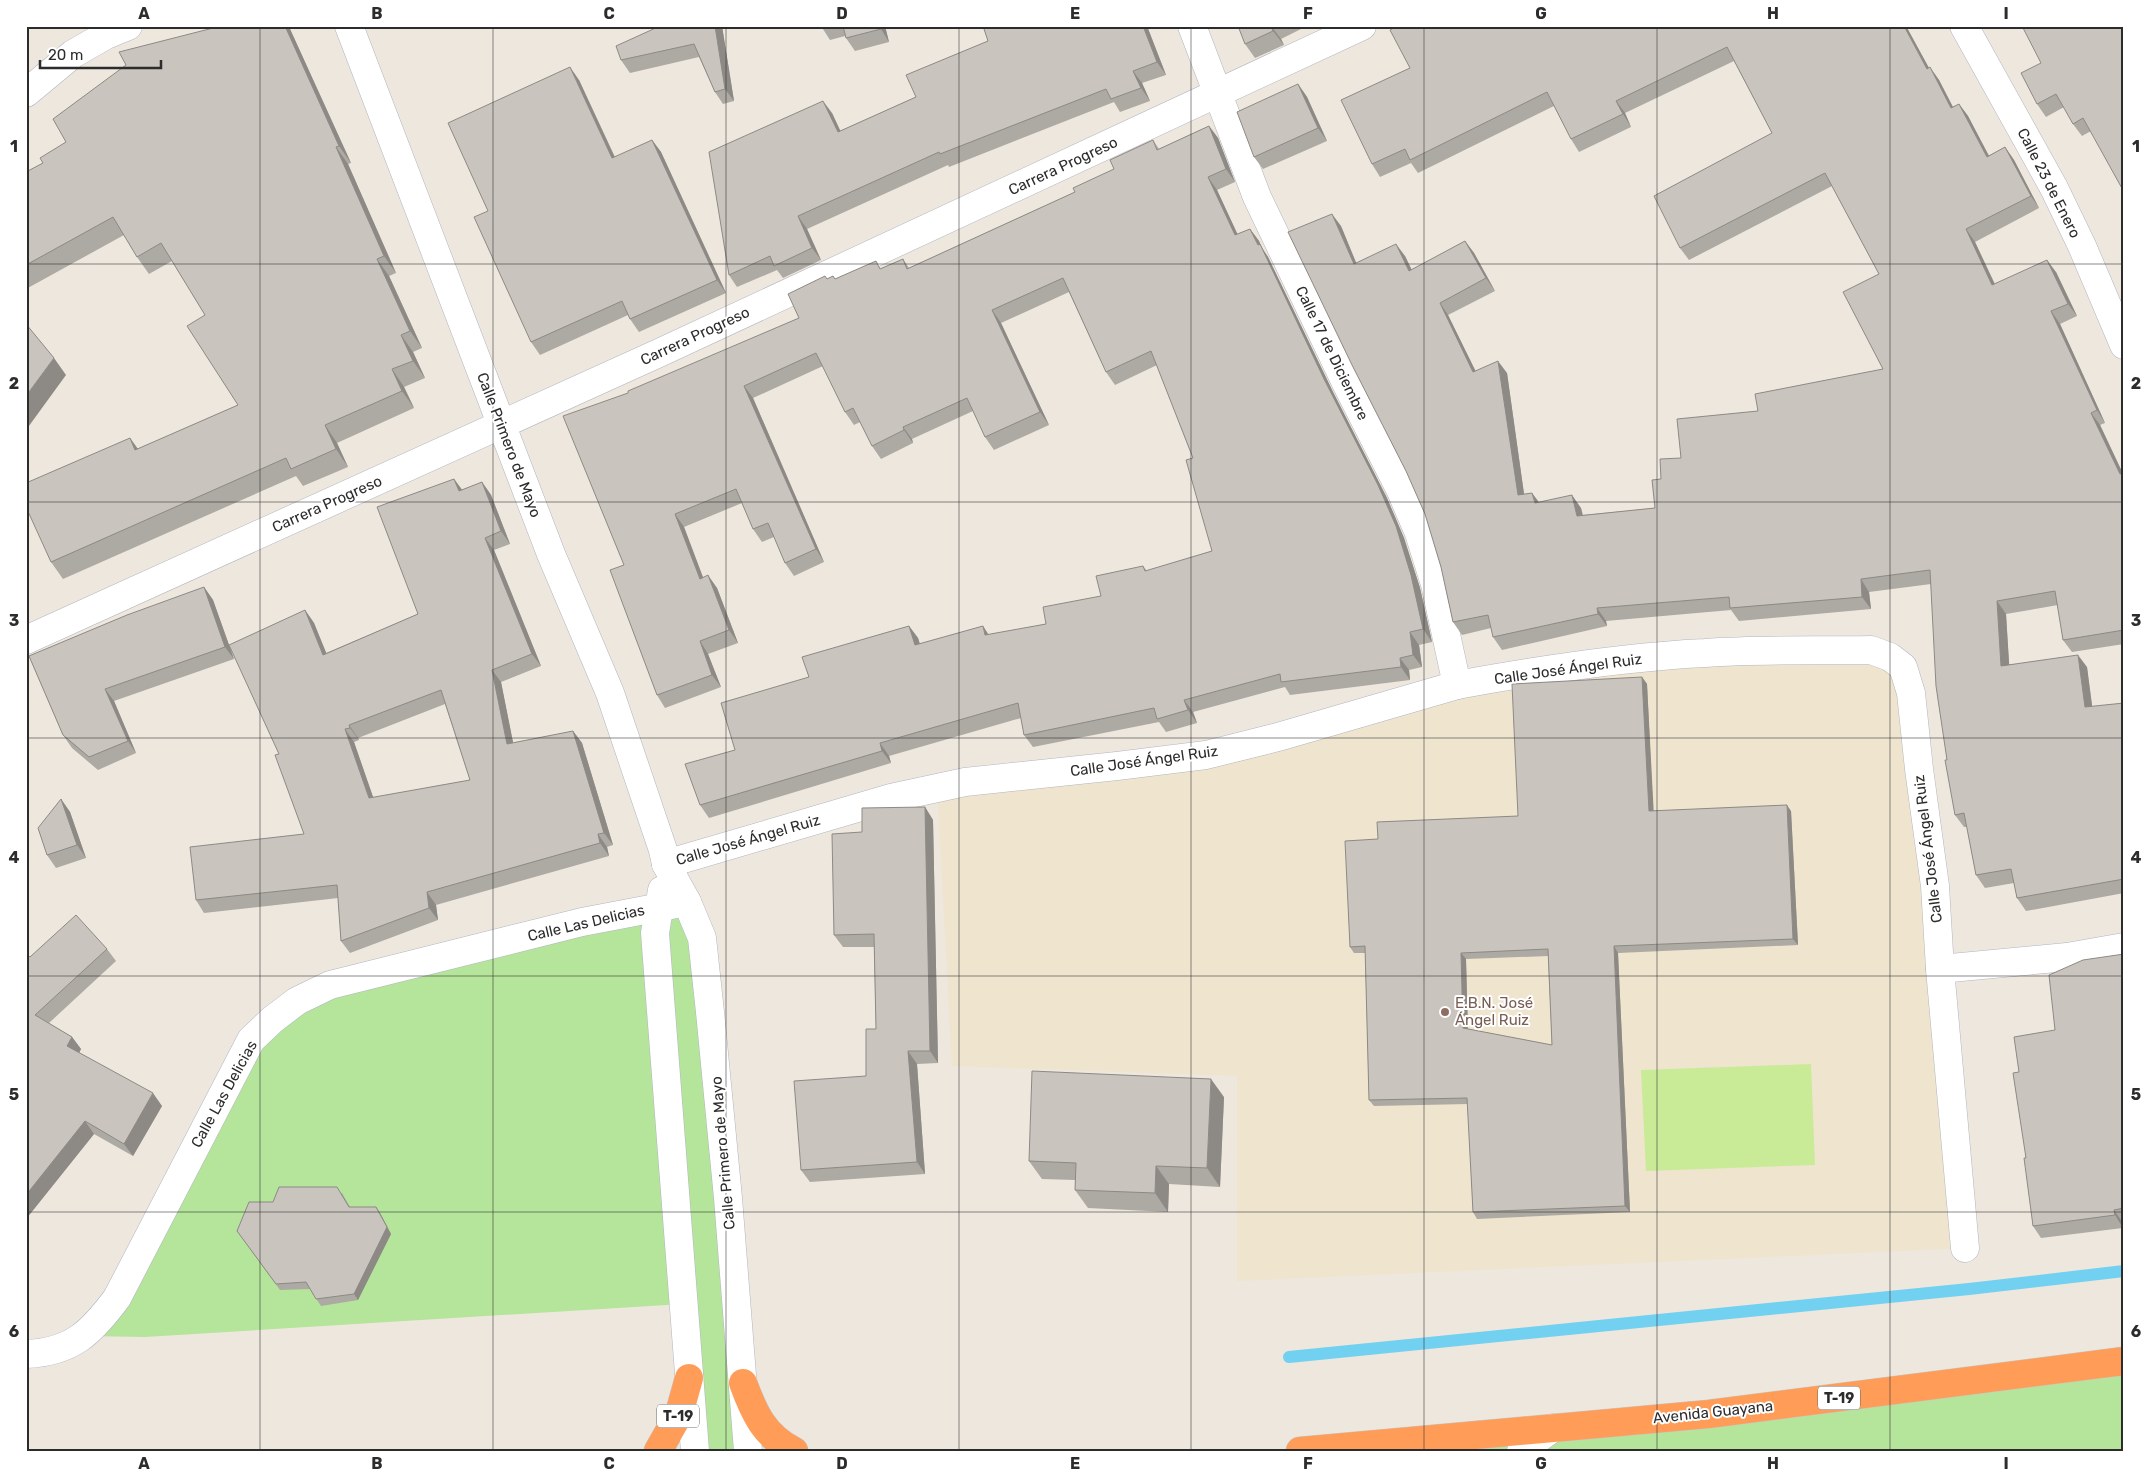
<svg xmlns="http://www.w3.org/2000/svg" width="2150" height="1477" viewBox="0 0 2150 1477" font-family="Rubik,sans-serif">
  <rect width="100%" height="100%" fill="#eee7de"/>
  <path fill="#efe4ce" d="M1871 650 1903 667 1965 1248 1237 1281V1076L952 1066 937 788 1117 766 1480 681Z"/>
  <g fill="#b5e49b">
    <path d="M687 902 748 1451H695L683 1304 145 1337 84 1336 230 1080 297 1001Z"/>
    <path d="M2124 1361V1451H1300Z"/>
  </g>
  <path fill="#c9eb97" d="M1811 1064 1815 1165 1646 1171 1641 1070Z"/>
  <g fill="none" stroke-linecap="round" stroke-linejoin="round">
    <path stroke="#72d0f0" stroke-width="12" d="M1289 1357 1969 1289 2124 1271"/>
    <g stroke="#b2b5c0" stroke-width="29">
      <g id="minor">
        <path d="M349 26 551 554 610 693 663 850 666 864 687 902 702 938 710 1012 728 1198 748 1451"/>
        <path d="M1192 26 1257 197 1347 385 1401 491 1419 533 1435 584 1457 685"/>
        <path d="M1964 26 2054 188 2082 246 2124 345"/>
        <path d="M26 93 73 54 106 35 128 26"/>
        <path d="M26 640 659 353 1362 26"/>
        <path d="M666 864 891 798 965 782 1117 766 1206 755 1278 737 1457 685C1539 670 1622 657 1705 653 1760 649 1816 651 1871 650L1890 657 1903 667 1911 693 1919 769 1935 886 1940 969 1965 1248"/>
        <path d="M662 890 655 933 695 1451"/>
        <path d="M1940 969 2067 957 2124 947"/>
        <path d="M26 1354C72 1352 91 1333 117 1298L251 1040 272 1020 297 1001 330 985 582 922 687 902"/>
        <path d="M1521 1451 1553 1428"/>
      </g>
    </g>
    <g stroke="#c8c8c8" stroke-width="29">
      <g id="highway">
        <path d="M743 1383C754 1413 764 1436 794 1451"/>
        <path d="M658 1451 679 1414 689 1378"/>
        <path d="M1300 1451 1709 1414 2124 1361"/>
      </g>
    </g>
    <use href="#minor" stroke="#fff" stroke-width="28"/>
    <use href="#highway" stroke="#ff9d58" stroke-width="28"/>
  </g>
  <g fill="#ada9a3" fill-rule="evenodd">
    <path d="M221 26H288L290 29 351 163 348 164 396 273 389 276 422 348 413 352 425 378 404 387 414 408 337 443 348 467 303 486 296 476 63 579 51 562 130 438 138 449 238 405 205 315 172 261 149 274 137 257 124 235 26 289V172L43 163 66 142Z"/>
    <path d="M660 26H722L734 101 723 104 715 92 699 57 630 73 621 60Z"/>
    <path d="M821 26H885L889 42 855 51 846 38 845 36 830 40Z"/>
    <path d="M983 26H1147L1166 75 1142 83 1150 101 1120 112 1114 102 949 167 948 165 807 229 821 260 783 278 777 270 737 287 729 275 832 113 840 131 916 97 988 41Z"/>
    <path d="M1238 26H1307L1281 39 1284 45 1255 58 1245 44Z"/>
    <path d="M1397 26H1906L1929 68 1939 80 1953 107 1959 104 1968 116 1988 156 2005 147 2014 160 2039 208 1975 242 1995 284 2056 272 2077 316 2060 324 2105 423 2100 425 2123 474 2124 473V644L2072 652 2063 640 2058 605 2006 614 2009 664 2087 667 2092 707 2124 703V893L2026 911 2017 898 2014 883 1985 888 1976 875 1967 827H1964L1955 815 1947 760 1931 584 1869 592 1871 609 1739 621 1731 610 1606 621 1607 626 1502 650 1493 637 1491 628 1462 635 1453 622 1441 567 1341 226 1356 263 1405 256 1412 270 1465 241 1474 253 1495 291 1448 315 1475 371 1507 373 1524 494 1532 493 1539 503 1581 508 1583 515 1655 508 1661 479 1681 458 1758 411 1883 369 1879 274 1832 186 1689 260 1680 248 1772 133 1734 61 1625 113 1631 127 1579 152 1571 139 1554 106 1418 173 1411 163 1380 177 1372 164 1410 68Z"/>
    <path d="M2124 26 2091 131 2082 136 2073 124 2064 107 2046 117 2037 104 2041 63Z"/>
    <path d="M579 80 615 157 652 140 661 152 726 293 639 332 630 319 628 315 540 355 531 342 488 211Z"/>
    <path d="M1298 84 1307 97 1327 141 1263 169 1254 157Z"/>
    <path d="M1209 126 1218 138 1235 182 1217 190 1237 234 1250 229 1259 241 1262 248 1268 257 1333 392 1387 498 1404 538 1420 588 1432 642 1419 645 1422 667 1409 670 1410 680 1290 695 1285 687 1193 712 1197 723 1166 732 1159 722 1033 747 1024 735 1021 718 889 756 891 763 709 818 700 805 735 750 809 677 909 626 918 638 920 644 983 626 989 635 1046 624 1101 596 1143 566 1147 571 1212 551 1193 458 1157 365 1115 385 1106 372 1069 292 1001 323 1049 425 994 450 985 437 973 411 912 439 913 443 881 459 872 446 860 422 854 425 845 412 823 366 753 398 824 562 794 576 785 563 774 537 762 542 753 529 742 503 684 527 703 577 717 588 738 643 708 654 721 687 665 708 657 695 624 565 628 393 799 318 827 279 833 276 835 279 881 269 903 259 909 268 1075 192 1114 169 1153 140 1159 149Z"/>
    <path d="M454 479 462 490 482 482 491 495 510 544 494 550 541 666 501 682 513 743 573 731 582 743 613 845 607 847 609 856 436 905 438 920 350 953 341 941 338 898 204 913 196 900 304 834 279 754 305 610 314 623 326 653 418 614ZM445 704 470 780 373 798 354 742 359 740 358 738Z"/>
    <path d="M204 587 213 600 234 659 114 701 136 753 98 770 72 748 63 735 29 656Z"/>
    <path d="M1642 677 1647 684 1653 811H1791L1798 945 1618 953 1630 1212 1477 1219 1473 1212 1468 1104 1374 1106 1369 1100 1365 953H1354L1350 947 1378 839 1518 816ZM1548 956 1552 1045 1468 1029 1466 959Z"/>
    <path d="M61 799 70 812 86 858 56 868 47 855Z"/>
    <path d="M925 807 933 820 938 1063 917 1064 925 1174 810 1182 801 1170 866 1076 876 1029 874 947H843L834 935 862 832Z"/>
    <path d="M107 949 116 961 49 1023 72 1037 81 1049 79 1053 162 1106 133 1156 94 1134 26 1219 30 957Z"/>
    <path d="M2124 954V1223H2123V1228L2041 1238 2033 1226 2026 1158 2019 1072Z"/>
    <path d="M1224 1097 1220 1187 1169 1184 1168 1212 1088 1208 1075 1190V1180L1042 1179 1029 1161Z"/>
    <path d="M342 1193 350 1207H376L380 1213 391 1234 358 1300 321 1306 310 1289 280 1290 237 1231 273 1202Z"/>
  </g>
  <g fill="#8d8985">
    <path d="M285 26H288L290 29 351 163 339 146Z"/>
    <path d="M715 26H722L734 101 725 89Z"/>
    <path d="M880 26H885L889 42 881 29Z"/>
    <path d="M1143 26H1147L1166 75 1157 62Z"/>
    <path d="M1271 26 1281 39 1284 45 1273 31Z"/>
    <path d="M1904 26H1906L1936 81 1927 69Z"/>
    <path d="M570 67 579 80 621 171 612 158Z"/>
    <path d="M1930 67 1939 80 1960 121 1951 108Z"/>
    <path d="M1133 71 1142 83 1150 101 1141 88Z"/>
    <path d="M1298 84 1307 97 1327 141 1318 128Z"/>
    <path d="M823 101 832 113 847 145 838 132Z"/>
    <path d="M1616 101 1625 113 1631 127 1623 114Z"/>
    <path d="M1959 104 1968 116 1996 169 1987 157Z"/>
    <path d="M1209 126 1218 138 1235 182 1226 169Z"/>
    <path d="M652 140 661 152 726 293 717 280Z"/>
    <path d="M336 147 348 164 396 273 384 256Z"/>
    <path d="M2005 147 2014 160 2039 208 2031 196Z"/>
    <path d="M1208 177 1217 190 1244 248 1235 235Z"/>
    <path d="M1332 214 1341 226 1362 277 1354 264Z"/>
    <path d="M798 216 807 229 821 260 812 248Z"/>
    <path d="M1250 229 1259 241 1262 248 1268 257 1333 392 1387 498 1404 538 1420 588 1432 642 1423 629Z"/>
    <path d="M1966 229 1975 242 2001 298 1992 285Z"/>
    <path d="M1465 241 1474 253 1495 291 1486 278Z"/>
    <path d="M1396 244 1405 256 1418 284 1409 271Z"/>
    <path d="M377 259 389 276 422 348 410 331Z"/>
    <path d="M2047 260 2056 272 2077 316 2068 304Z"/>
    <path d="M1440 303 1448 315 1482 384 1473 372Z"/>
    <path d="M992 310 1001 323 1049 425 1040 412Z"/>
    <path d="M2051 311 2060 324 2105 423 2097 410Z"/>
    <path d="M401 335 413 352 425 378 413 361Z"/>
    <path d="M54 358 66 375 26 430V396Z"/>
    <path d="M1498 361 1507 373 1526 508 1518 495Z"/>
    <path d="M392 369 404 387 414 408 402 391Z"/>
    <path d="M744 386 753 398 824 562 816 549Z"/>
    <path d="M2091 413 2100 425 2124 476 2120 474Z"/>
    <path d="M325 425 337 443 348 467 336 449Z"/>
    <path d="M903 427 912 439 913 443 904 430Z"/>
    <path d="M130 438 142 455 135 450Z"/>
    <path d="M454 479 463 491H459Z"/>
    <path d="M482 482 491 495 510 544 501 531Z"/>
    <path d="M1532 493 1541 505 1535 503Z"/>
    <path d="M1572 495 1581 508 1585 528 1577 516Z"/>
    <path d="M675 514 684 527 708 591 700 579Z"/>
    <path d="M485 538 494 550 541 666 532 654Z"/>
    <path d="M708 575 717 588 738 643 729 630Z"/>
    <path d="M1861 579 1869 592 1871 609 1862 597Z"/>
    <path d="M204 587 213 600 234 659 225 647Z"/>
    <path d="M1997 601 2006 614 2010 678 2001 666Z"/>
    <path d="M1597 608 1606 621 1607 626 1598 614Z"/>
    <path d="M305 610 314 623 332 667 323 655Z"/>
    <path d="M909 626 918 638 924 658 915 645Z"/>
    <path d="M983 626 991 639 985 635Z"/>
    <path d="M1410 632 1419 645 1422 667 1413 655Z"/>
    <path d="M700 641 708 654 721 687 712 675Z"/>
    <path d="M2078 655 2087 667 2094 720 2085 707Z"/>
    <path d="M1400 658 1409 670 1410 680 1401 667Z"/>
    <path d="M492 670 501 682 516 757 507 744Z"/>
    <path d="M1642 677 1647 684 1654 817 1649 811Z"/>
    <path d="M105 689 114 701 136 753 128 741Z"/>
    <path d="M1184 700 1193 712 1197 723 1188 710Z"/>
    <path d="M349 725 358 738 359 740 350 728Z"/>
    <path d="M345 729 354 742 378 811 369 798Z"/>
    <path d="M573 731 582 743 613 845 604 833Z"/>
    <path d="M880 743 889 756 891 763 882 751Z"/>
    <path d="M61 799 70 812 86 858 77 845Z"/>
    <path d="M1787 805 1791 811 1798 945 1793 939Z"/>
    <path d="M925 807 933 820 938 1063 930 1051Z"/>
    <path d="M598 834 607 847 609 856 600 843Z"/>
    <path d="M427 892 436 905 438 920 429 908Z"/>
    <path d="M1614 946 1618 953 1630 1212 1625 1206Z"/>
    <path d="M1461 953 1466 959 1468 1034 1463 1028Z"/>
    <path d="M72 1037 81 1049 76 1059 67 1046Z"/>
    <path d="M908 1051 917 1064 925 1174 917 1162Z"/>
    <path d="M1211 1079 1224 1097 1220 1187 1207 1168Z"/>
    <path d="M153 1093 162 1106 133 1156 124 1144Z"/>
    <path d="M85 1121 94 1134 26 1219V1195Z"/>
    <path d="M1156 1166 1169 1184 1168 1212 1155 1193Z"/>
    <path d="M376 1207 380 1213 391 1234 358 1300 354 1294Z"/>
    <path d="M2114 1210 2123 1223V1228L2115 1215Z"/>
  </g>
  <g fill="#c9c4be" stroke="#8d8985" fill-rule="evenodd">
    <path d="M221 26H285L339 146 336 147 384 256 377 259 410 331 401 335 413 361 392 369 402 391 325 425 336 449 291 469 286 458 51 562 26 507V483L130 438 135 450 238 405 187 326 205 315 161 243 137 257 113 217 26 265V172L43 163 40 158 66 142 53 119 126 65 119 52Z"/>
    <path d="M660 26H715L725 89 715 92 694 44 621 60 616 46Z"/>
    <path d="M843 26H880L881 29 846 38Z"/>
    <path d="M983 26H1143L1157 62 1133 71 1141 88 1111 99 1106 89 940 154 939 152 798 216 812 248 774 266 770 256 729 275 709 152 823 101 838 132 916 97 906 75 988 41Z"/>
    <path d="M1238 26H1271L1273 31 1245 44Z"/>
    <path d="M1397 26H1904L1927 69 1930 67 1951 108 1959 104 1987 157 2005 147 2031 196 1966 229 1992 285 2047 260 2068 304 2051 311 2097 410 2091 413 2120 474 2124 473V630L2063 640 2055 591 1997 601 2001 666 2078 655 2085 707 2124 703V879L2017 898 2011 869 1976 875 1964 813 1955 815 1945 760H1947L1936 686 1930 570 1861 579 1862 597 1730 608 1729 597 1597 608 1598 614 1493 637 1488 615 1453 622 1441 567 1425 514 1406 471 1352 365 1288 232 1332 214 1354 264 1396 244 1409 271 1465 241 1486 278 1440 303 1473 372 1498 361 1518 495 1532 493 1535 503 1572 495 1577 516 1655 508 1652 480 1661 479 1660 459 1681 458 1677 419 1758 411 1755 394 1883 369 1843 292 1879 274 1825 173 1680 248 1654 196 1772 133 1727 47 1616 101 1623 114 1571 139 1547 92 1410 160 1405 149 1372 164 1341 100 1410 68 1390 30Z"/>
    <path d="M2022 26H2124V192L2083 118 2073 124 2056 94 2037 104 2021 73 2041 63Z"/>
    <path d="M570 67 612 158 652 140 717 280 630 319 622 301 531 342 474 217 488 211 448 123Z"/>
    <path d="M1298 84 1318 128 1254 157 1237 112Z"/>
    <path d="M1209 126 1226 169 1208 177 1235 235 1250 229 1258 245 1260 244 1324 379 1378 485 1396 526 1411 575 1423 629 1410 632 1413 655 1400 658 1401 667 1281 682 1280 674 1184 700 1188 710 1157 719 1154 708 1024 735 1018 703 880 743 882 751 700 805 685 764 735 750 721 703 809 677 802 657 909 626 915 645 983 626 985 635 1046 624 1043 607 1101 596 1096 576 1143 566 1145 571 1212 551 1186 460 1193 458 1151 351 1106 372 1063 278 992 310 1040 412 985 437 967 398 903 427 904 430 872 446 853 408 845 412 816 353 744 386 816 549 785 563 768 523 753 529 736 489 675 514 700 579 708 575 729 630 700 641 712 675 657 695 610 570 624 565 563 416 628 393V391L799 318 788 294 825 276 827 279 833 276 835 279 876 261 880 269 903 259 907 269 1075 192 1073 188 1114 169 1110 160 1153 140 1157 150Z"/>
    <path d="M26 324 54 358 26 396Z"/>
    <path d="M454 479 459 491 482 482 501 531 485 538 532 654 492 670 507 744 573 731 604 833 598 834 600 843 427 892 429 908 341 941 337 885 196 900 190 847 304 834 275 755 279 754 229 645 305 610 323 655 418 614 377 507ZM441 690 470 780 369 798 345 729 350 728 349 725Z"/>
    <path d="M204 587 225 647 105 689 128 741 89 757 63 735 29 656 127 615Z"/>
    <path d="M1642 677 1649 811 1787 805 1793 939 1614 946 1625 1206 1473 1212 1467 1098 1369 1100 1365 946 1350 947 1345 841 1378 839 1377 822 1518 816 1512 684ZM1548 949 1552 1045 1463 1028 1461 953Z"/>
    <path d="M61 799 77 845 47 855 38 828Z"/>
    <path d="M925 807 930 1051H908L917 1162 801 1170 794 1081 866 1076V1029H876L874 934 834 935 832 834 862 832V808Z"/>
    <path d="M76 915 107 949 35 1015 72 1037 67 1046 153 1093 124 1144 85 1121 26 1195V954L30 957Z"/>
    <path d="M2124 954V1208L2114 1210 2115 1215 2033 1226 2024 1158H2026L2013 1073 2019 1072 2014 1037 2055 1030 2049 975 2083 960Z"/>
    <path d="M1032 1071 1211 1079 1207 1168 1156 1166 1155 1193 1075 1190 1076 1163 1029 1161Z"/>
    <path d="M279 1187H337L349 1207H376L387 1227 354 1294 316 1299 306 1282 276 1284 237 1231 249 1202H273Z"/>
  </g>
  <path fill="none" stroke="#2c2c2c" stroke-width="1" stroke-opacity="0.55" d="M260 26V1451M493 26V1451M726 26V1451M959 26V1451M1191 26V1451M1424 26V1451M1657 26V1451M1890 26V1451M26 264H2124M26 502H2124M26 738H2124M26 976H2124M26 1212H2124"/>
  <circle fill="#8d6e63" stroke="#fff" stroke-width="2" cx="1445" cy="1012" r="5"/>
  <g text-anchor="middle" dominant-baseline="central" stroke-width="4" stroke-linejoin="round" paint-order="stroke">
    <g fill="#fff" stroke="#6b6b6b" stroke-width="1">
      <rect x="1818" y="1386.5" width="42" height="23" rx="4"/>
      <rect x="657" y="1404.5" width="42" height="23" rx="4"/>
    </g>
    <g font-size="14" font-weight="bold" fill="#2c2c2c">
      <text x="1839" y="1398">T-19</text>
      <text x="678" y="1416">T-19</text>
    </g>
    <g font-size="15" fill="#2c2c2c" stroke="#fff">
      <text transform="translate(1063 166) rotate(-25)">Carrera Progreso</text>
      <text transform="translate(2049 183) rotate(63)">Calle 23 de Enero</text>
      <text transform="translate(695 336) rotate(-25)">Carrera Progreso</text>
      <text transform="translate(1332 353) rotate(64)">Calle 17 de Diciembre</text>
      <text transform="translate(509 445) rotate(69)">Calle Primero de Mayo</text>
      <text transform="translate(327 504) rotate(-24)">Carrera Progreso</text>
      <text transform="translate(1568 669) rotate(-8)">Calle José Ángel Ruiz</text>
      <text transform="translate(1144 761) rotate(-8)">Calle José Ángel Ruiz</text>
      <text transform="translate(748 840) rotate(-16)">Calle José Ángel Ruiz</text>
      <text transform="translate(1928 849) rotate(-97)">Calle José Ángel Ruiz</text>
      <text transform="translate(586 923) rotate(-13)">Calle Las Delicias</text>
      <text transform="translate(224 1094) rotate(-61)">Calle Las Delicias</text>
      <text transform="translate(723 1153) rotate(-95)">Calle Primero de Mayo</text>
      <text transform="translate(1713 1412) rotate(-6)">Avenida Guayana</text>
    </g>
    <g font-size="15" fill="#785e54" stroke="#fff" text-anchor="start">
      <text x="1455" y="1003">E.B.N. José<tspan x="1455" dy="17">Ángel Ruiz</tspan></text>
    </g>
  </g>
  <rect width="2150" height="1477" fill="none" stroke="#ffffff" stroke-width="55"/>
  <path d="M40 60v8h121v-8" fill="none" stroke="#2c2c2c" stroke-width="2.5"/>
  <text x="48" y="60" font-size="15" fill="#2c2c2c" stroke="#ffffff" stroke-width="4" paint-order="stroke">20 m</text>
  <rect x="28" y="28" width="2094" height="1422" fill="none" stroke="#2c2c2c" stroke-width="2"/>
  <g font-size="16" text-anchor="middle" font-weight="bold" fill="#2c2c2c">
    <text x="144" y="19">A</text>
    <text x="377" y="19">B</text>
    <text x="609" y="19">C</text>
    <text x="842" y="19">D</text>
    <text x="1075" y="19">E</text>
    <text x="1308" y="19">F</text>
    <text x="1541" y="19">G</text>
    <text x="1773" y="19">H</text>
    <text x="2006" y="19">I</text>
    <text x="14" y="152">1</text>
    <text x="2136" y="152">1</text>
    <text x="14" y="389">2</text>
    <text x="2136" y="389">2</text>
    <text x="14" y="626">3</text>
    <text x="2136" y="626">3</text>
    <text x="14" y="863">4</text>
    <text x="2136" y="863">4</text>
    <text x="14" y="1100">5</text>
    <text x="2136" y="1100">5</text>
    <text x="14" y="1337">6</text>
    <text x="2136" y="1337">6</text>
    <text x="144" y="1469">A</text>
    <text x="377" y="1469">B</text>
    <text x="609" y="1469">C</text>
    <text x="842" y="1469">D</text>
    <text x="1075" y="1469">E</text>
    <text x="1308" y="1469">F</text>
    <text x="1541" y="1469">G</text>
    <text x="1773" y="1469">H</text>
    <text x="2006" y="1469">I</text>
  </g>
</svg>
